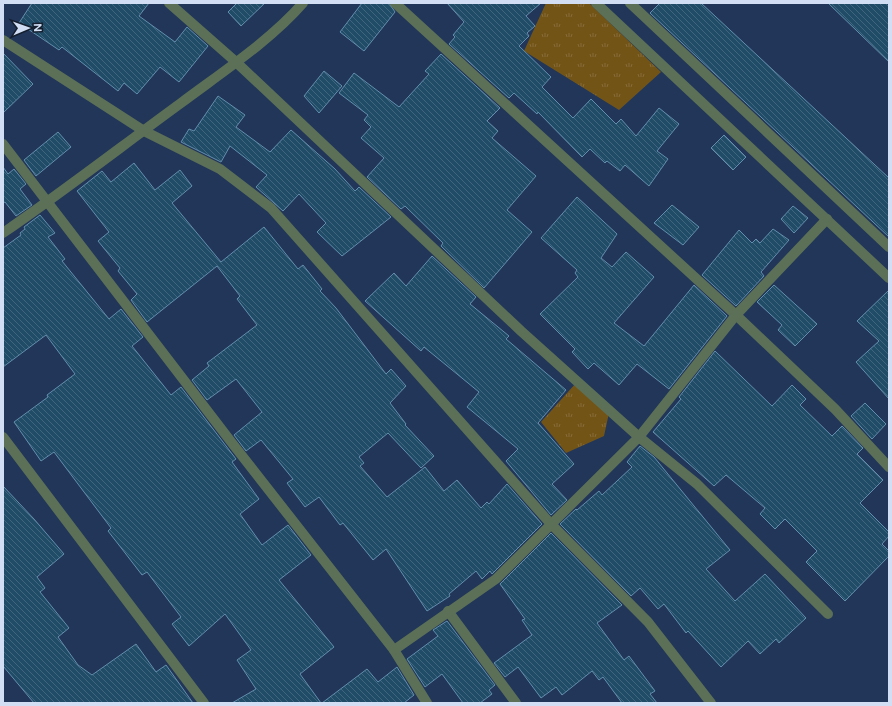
<svg xmlns="http://www.w3.org/2000/svg" width="892" height="706" viewBox="0 0 892 706" font-family="Figtree,sans-serif">
  <defs>
    <pattern id="grass-tufts" width="24" height="20" patternUnits="userSpaceOnUse"><rect width="24" height="20" fill="#735417"/><path d="M3 7l-1-3M5 7V3M7 7l1-3M15 17l-1-3M17 17v-4M19 17l1-3" fill="none" stroke="#866c39"/></pattern>
    <pattern id="building-back-hatch" width="6" height="6" patternUnits="userSpaceOnUse"><rect width="6" height="6" fill="#214c68"/><path d="M-1 5l2 2M0 0l6 6M5-1l2 2" fill="none" stroke="#40657e"/></pattern>
  </defs>
  <rect width="100%" height="100%" fill="#213658"/>
  <g fill="url(#grass-tufts)">
    <path d="M546 3H589L661 72 619 110 524 51Z"/>
    <path d="M576 383 609 413 604 436 566 453 541 422Z"/>
  </g>
  <g fill="url(#building-back-hatch)" stroke="#638ead">
    <path d="M32 3H149L139 16 175 42 187 27 208 46 179 82 160 67 137 94 124 83 118 91 62 47 59 50 19 23Z"/>
    <path d="M237 3H265L241 26 228 12Z"/>
    <path d="M362 3H389L395 12 364 51 340 32Z"/>
    <path d="M447 3H541L526 16 535 26 527 33 529 36 519 46 551 77 542 87 573 118 591 99 616 124 621 119 636 136 659 108 679 124 657 151 668 159 649 186 625 165 620 171 607 161 605 163 590 149 582 157 538 112 537 114 514 93 509 98 449 44 455 37 453 35 464 22Z"/>
    <path d="M660 3H701L889 178V237L650 13Z"/>
    <path d="M828 3H889V62Z"/>
    <path d="M3 53 33 84 3 113Z"/>
    <path d="M441 54 500 108 487 121 498 131 492 138 536 176 507 210 532 232 484 288 441 246 443 243 405 206 401 209 367 177 384 158 361 138 371 127 364 120 368 115 339 93 354 73 399 107 429 74 425 71Z"/>
    <path d="M324 71 342 86 319 113 304 96Z"/>
    <path d="M218 96 245 115 236 127 270 152 291 130 335 169 355 191 359 187 391 217 342 256 317 232 326 223 299 194 283 211 256 187 267 175 230 146 221 162 181 142 189 129 194 131Z"/>
    <path d="M58 132 71 147 36 176 24 160Z"/>
    <path d="M724 135 746 157 733 170 711 148Z"/>
    <path d="M134 163 155 190 180 170 192 186 172 203 221 262 264 227 298 269 303 265 322 289 320 291 336 308 386 374 391 369 406 386 390 403 406 424 405 425 434 456 421 468 388 433 359 457 364 463 360 466 387 497 425 467 444 491 457 480 481 508 487 502 489 504 507 484 542 524 492 574 490 571 482 579 476 571 449 594 450 596 427 611 386 549 373 560 343 523 340 525 319 497 305 507 287 483 293 479 261 440 246 451 234 435 262 412 236 379 207 400 192 380 209 366 207 363 257 325 237 299 240 296 217 266 147 322 131 300 137 294 118 271 120 268 98 241 109 232 77 191 102 171 111 182Z"/>
    <path d="M3 167 8 174 14 169 26 184 20 189 32 205 16 216 5 202 3 203Z"/>
    <path d="M577 197 617 234 601 258 612 267 626 252 654 277 614 323 644 346 694 285 727 316 669 389 637 364 619 385 594 363 588 369 572 352 575 349 540 314 578 277 575 273 577 270 541 238Z"/>
    <path d="M672 205 699 227 683 245 654 223Z"/>
    <path d="M793 206 808 218 794 233 781 219Z"/>
    <path d="M40 215 55 233 48 237 65 259 62 261 109 319 121 309 143 337 132 346 171 395 181 387 236 459 232 462 259 499 240 514 262 545 288 525 311 555 279 580 334 647 300 674 321 703H232L256 689 237 660 251 650 225 614 189 646 172 624 181 617 147 572 142 575 122 549 108 531 111 528 54 452 41 461 14 422 48 397 47 395 75 374 46 335 3 367V248L21 235 20 233 25 229 24 227Z"/>
    <path d="M773 229 789 240 761 272 764 276 736 306 702 275 739 230 752 243 756 239 760 243Z"/>
    <path d="M432 256 476 297 470 304 509 336 506 339 566 390 538 423 574 464 552 484 567 500 551 515 506 461 518 449 467 407 479 392 424 347 421 351 365 301 394 273 406 286Z"/>
    <path d="M774 285 817 324 795 346 778 330 782 325 757 302Z"/>
    <path d="M889 290V399L856 362 879 341 857 321Z"/>
    <path d="M715 351 772 406 792 385 806 399 800 405 832 436 842 426 863 448 857 454 883 480 860 503 889 532V536L882 544 889 551V556L845 601 806 562 817 551 785 519 775 529 760 514 765 508 726 475 714 486 653 432 681 399 679 397Z"/>
    <path d="M865 403 886 424 872 439 851 416Z"/>
    <path d="M640 446 654 457 730 550 706 569 735 601 765 574 806 618 779 643 776 639 760 654 748 641 721 667 688 631 686 633 664 604 658 609 640 588 631 596 560 524 576 509 577 510 599 491 602 495 632 467 627 462Z"/>
    <path d="M3 486 34 519 64 554 37 577 45 588 40 592 69 628 58 637 78 665 92 675 136 644 156 672 166 665 193 703H34L3 666Z"/>
    <path d="M551 533 622 605 597 623 624 660 629 656 655 691 650 694 657 703H622L603 677 599 680 592 671 562 695 556 687 541 698 518 667 505 677 494 663 532 635 522 620 525 619 500 584Z"/>
    <path d="M447 621 495 685 489 690 492 694 480 703H463L442 674 425 687 407 659 438 636 433 630Z"/>
    <path d="M397 667 414 695 404 703H322L367 669 378 682Z"/>
  </g>
  <g fill="none" stroke-linecap="round" stroke-linejoin="round">
    <g stroke="#5c7057" stroke-width="10">
      <path d="M169 3 236 62 521 331 639 437 697 484 828 614"/>
      <path d="M395 3 736 315 835 409 889 467"/>
      <path d="M596 3 889 278"/>
      <path d="M630 3 889 247"/>
      <path d="M3 40 144 131 220 169 271 208 550 523 648 622 711 703"/>
      <path d="M3 144 232 443 394 650 427 703"/>
      <path d="M3 233C64 191 122 146 181 103 221 73 271 40 303 3"/>
      <path d="M3 437 204 703"/>
      <path d="M448 611 516 703"/>
      <path d="M394 650 496 579 639 437 736 315 827 219"/>
    </g>
  </g>
  <rect width="892" height="706" fill="none" stroke="#d1def4" stroke-width="8"/>
  <g transform="translate(28 28) rotate(88)" stroke="#141e2d" stroke-width="3" paint-order="stroke">
  <path d="M0-3L7 15L0 10L-7 15Z" fill="#d1def4"/>
  <text y="-6" font-size="11" font-weight="bold" text-anchor="middle" fill="#d1def4">N</text>
  </g>
</svg>
